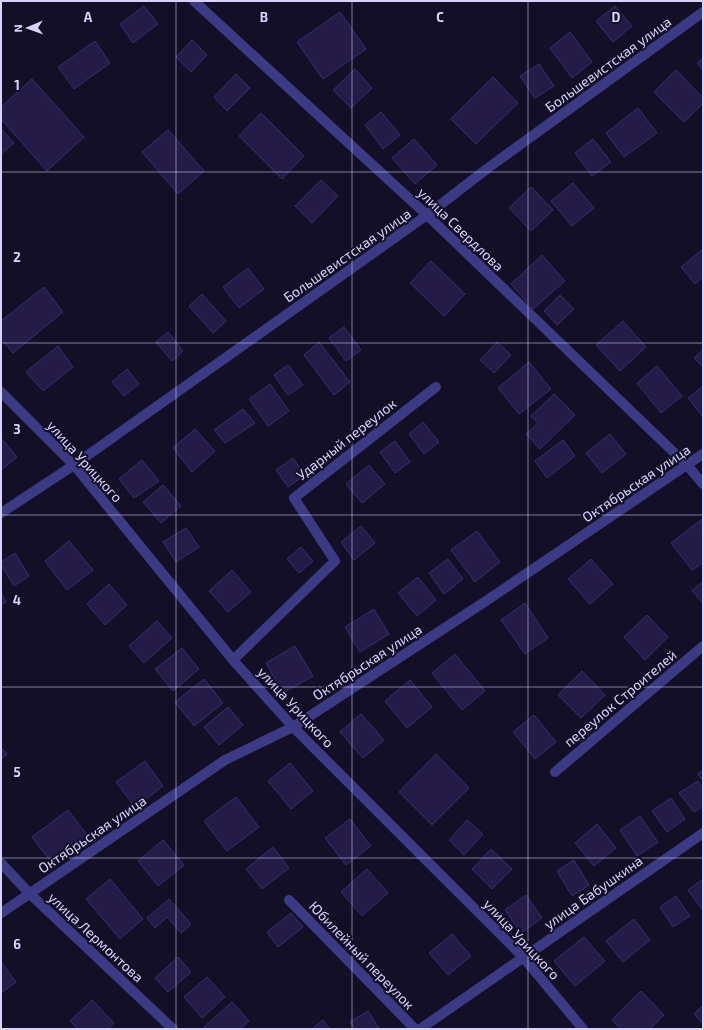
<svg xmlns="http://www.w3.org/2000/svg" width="704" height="1030" viewBox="0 0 704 1030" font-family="'Exo 2',sans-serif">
  <rect width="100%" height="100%" fill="#130f26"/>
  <g fill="#241b47" stroke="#3b2d73">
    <path d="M144 6 158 24 133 43 120 24Z"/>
    <path d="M615 6 632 26 613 42 596 21Z"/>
    <path d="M340 12 366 49 323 79 297 42Z"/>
    <path d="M570 32 592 62 572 78 550 48Z"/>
    <path d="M192 40 207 55 191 72 176 57Z"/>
    <path d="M95 41 110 63 74 89 58 67Z"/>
    <path d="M703 58V71L697 63Z"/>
    <path d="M539 64 554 86 535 98 520 76Z"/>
    <path d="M355 69 372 88 351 108 333 90Z"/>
    <path d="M676 70 703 98V103L684 122 654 92Z"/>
    <path d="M236 74 250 88 227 111 214 97Z"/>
    <path d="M493 77 518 103 476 144 451 119Z"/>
    <path d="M32 79 84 137 47 171 1 119V107Z"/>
    <path d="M638 108 657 133 624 157 606 133Z"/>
    <path d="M381 112 400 135 383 149 365 125Z"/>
    <path d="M261 113 304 156 282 179 239 136Z"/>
    <path d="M1 129 14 143 1 154Z"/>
    <path d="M168 130 204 171 178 194 142 152Z"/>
    <path d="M414 139 437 165 415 184 392 158Z"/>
    <path d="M593 139 611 162 592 176 575 153Z"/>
    <path d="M321 180 338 196 312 223 295 206Z"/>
    <path d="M573 183 594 208 572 226 551 201Z"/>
    <path d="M531 187 553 210 531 231 509 208Z"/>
    <path d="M703 249V277L695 284 681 267Z"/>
    <path d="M542 255 565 281 533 309 511 284Z"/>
    <path d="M431 261 465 294 444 316 410 283Z"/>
    <path d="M248 268 264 289 239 308 223 287Z"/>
    <path d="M44 287 63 312 13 353 1 338V321Z"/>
    <path d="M202 294 226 321 213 333 189 306Z"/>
    <path d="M560 295 574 309 557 325 544 311Z"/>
    <path d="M623 321 646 347 620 371 596 345Z"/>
    <path d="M344 327 361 350 346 361 329 338Z"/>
    <path d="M168 332 183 351 172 361 156 342Z"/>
    <path d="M319 342 350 382 334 395 304 355Z"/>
    <path d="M497 342 511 355 494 373 480 360Z"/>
    <path d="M58 346 73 367 43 391 26 372Z"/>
    <path d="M703 350V367L694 358Z"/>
    <path d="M529 362 551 389 519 414 498 388Z"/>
    <path d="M288 365 303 385 288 395 274 375Z"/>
    <path d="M657 366 682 396 661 413 637 383Z"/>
    <path d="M127 369 139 384 124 396 112 382Z"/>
    <path d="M270 384 289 411 268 426 249 399Z"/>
    <path d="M703 386V417L688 398Z"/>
    <path d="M554 394 575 415 540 449 526 434 538 423 531 416Z"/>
    <path d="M243 409 255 423 225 443 214 430Z"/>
    <path d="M423 422 439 442 424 454 409 434Z"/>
    <path d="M195 429 215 451 192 472 173 448Z"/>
    <path d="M610 434 626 454 602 473 586 453Z"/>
    <path d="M1 438 17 457 1 470Z"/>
    <path d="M563 440 575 456 547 478 535 461Z"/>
    <path d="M395 441 410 462 395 473 380 452Z"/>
    <path d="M293 458 305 475 288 487 276 470Z"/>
    <path d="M142 460 159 481 134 498 119 479Z"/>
    <path d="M369 465 385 484 362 503 346 484Z"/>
    <path d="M163 485 181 506 161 523 143 502Z"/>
    <path d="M702 519 703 563 692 570 671 543Z"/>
    <path d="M361 526 375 543 354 560 341 542Z"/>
    <path d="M186 528 199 547 176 562 163 542Z"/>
    <path d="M477 531 500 562 475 582 451 550Z"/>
    <path d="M69 541 93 570 67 590 45 561Z"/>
    <path d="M301 547 313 561 299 573 287 559Z"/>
    <path d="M15 553 29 576 14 586 1 565V562Z"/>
    <path d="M448 559 463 579 444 594 429 573Z"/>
    <path d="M591 559 613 584 590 604 568 579Z"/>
    <path d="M232 570 251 592 228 612 209 591Z"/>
    <path d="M418 577 436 600 417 616 398 593Z"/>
    <path d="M703 581V603L692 591Z"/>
    <path d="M109 584 127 605 105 625 87 604Z"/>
    <path d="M1 593 6 602 1 605Z"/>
    <path d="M525 603 548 638 525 654 501 620Z"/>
    <path d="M374 609 389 634 360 652 345 627Z"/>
    <path d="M647 615 668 637 645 660 624 637Z"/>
    <path d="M157 621 172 638 144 663 129 646Z"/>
    <path d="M295 646 313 676 283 693 266 663Z"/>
    <path d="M182 648 199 669 173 691 155 669Z"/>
    <path d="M455 654 485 691 462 710 432 673Z"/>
    <path d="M582 671 605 695 581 718 558 695Z"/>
    <path d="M204 679 223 703 194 726 175 702Z"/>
    <path d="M410 680 432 707 407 728 385 701Z"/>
    <path d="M228 707 243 725 219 745 204 727Z"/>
    <path d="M361 714 384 740 363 758 340 732Z"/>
    <path d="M534 715 556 742 535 759 513 732Z"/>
    <path d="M1 747 7 754 1 759Z"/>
    <path d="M436 754 469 788 432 825 399 792Z"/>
    <path d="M145 761 163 786 135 807 116 782Z"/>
    <path d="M290 763 313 791 291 809 268 781Z"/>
    <path d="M703 770V781L698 774Z"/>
    <path d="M698 781 703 789V806L694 812 679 793Z"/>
    <path d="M236 797 259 827 227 851 204 821Z"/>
    <path d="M671 798 685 819 667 832 652 811Z"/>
    <path d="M68 810 91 840 55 867 32 837Z"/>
    <path d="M640 816 658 842 637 856 620 830Z"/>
    <path d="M350 819 371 846 346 865 325 838Z"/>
    <path d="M467 820 483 834 464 855 449 840Z"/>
    <path d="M597 824 616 848 594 866 575 843Z"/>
    <path d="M163 840 184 865 158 886 138 861Z"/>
    <path d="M273 847 289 868 262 889 246 869Z"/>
    <path d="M491 849 512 869 492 889 472 869Z"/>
    <path d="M574 860 589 885 572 896 557 871Z"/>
    <path d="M367 869 388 893 362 916 341 892Z"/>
    <path d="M110 879 143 919 120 939 86 899Z"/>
    <path d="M703 879V911L688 890Z"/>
    <path d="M526 895 542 918 521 933 505 910Z"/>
    <path d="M676 896 690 916 673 927 660 907Z"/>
    <path d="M169 899 191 924 181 933 167 917 155 928 147 918Z"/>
    <path d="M291 913 303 927 278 947 267 932Z"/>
    <path d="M634 919 650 940 623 962 606 941Z"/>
    <path d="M452 934 471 956 448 975 429 953Z"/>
    <path d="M584 937 605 961 575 986 554 961Z"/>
    <path d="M178 957 191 972 168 992 155 978Z"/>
    <path d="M1 962 16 982 1 993Z"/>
    <path d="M207 977 225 997 202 1018 184 997Z"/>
    <path d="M641 991 664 1015 650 1029H621L612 1020Z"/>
    <path d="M92 1000 114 1023 108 1029H78L70 1021Z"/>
    <path d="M232 1002 249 1021 240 1029H206L204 1027Z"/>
    <path d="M703 1005V1024L694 1014Z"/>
    <path d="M368 1011 379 1028 355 1029 350 1022Z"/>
    <path d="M323 1020 330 1029H312Z"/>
  </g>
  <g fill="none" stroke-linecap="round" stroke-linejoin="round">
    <g stroke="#3d3a85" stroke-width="10">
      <path d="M194 1 427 215 687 465 703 484"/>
      <path d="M1 392 74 465 233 660 293 727 523 957 583 1029"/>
      <path d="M1 513 74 465 427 215 488 168 703 12"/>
      <path d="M233 660 335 561 294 498 436 387"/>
      <path d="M555 772 703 646"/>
      <path d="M1 863 29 893 173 1029"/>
      <path d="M289 900 415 1029"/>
      <path d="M1 913 225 760 293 727 486 601 703 454"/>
      <path d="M420 1029 703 833"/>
    </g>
  </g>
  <path fill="none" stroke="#d9d4ff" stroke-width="1" stroke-opacity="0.55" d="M176 1V1029M352 1V1029M528 1V1029M1 172H703M1 343H703M1 515H703M1 687H703M1 858H703"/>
  <g text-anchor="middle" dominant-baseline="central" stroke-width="4" stroke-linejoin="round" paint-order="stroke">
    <g font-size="14" fill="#d9d4ff" stroke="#130f26">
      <text transform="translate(608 64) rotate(-36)">Большевистская улица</text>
      <text transform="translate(461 229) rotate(44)">улица Свердлова</text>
      <text transform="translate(347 255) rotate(-35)">Большевистская улица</text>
      <text transform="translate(346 439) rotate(-38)">Ударный переулок</text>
      <text transform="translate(85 461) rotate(48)">улица Урицкого</text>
      <text transform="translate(636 483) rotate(-34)">Октябрьская улица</text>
      <text transform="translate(367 662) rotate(-33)">Октябрьская улица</text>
      <text transform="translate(620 698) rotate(-40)">переулок Строителей</text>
      <text transform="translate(296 707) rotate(47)">улица Урицкого</text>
      <text transform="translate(92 834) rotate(-34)">Октябрьская улица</text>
      <text transform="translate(593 892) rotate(-35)">улица Бабушкина</text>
      <text transform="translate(96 937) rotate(43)">улица Лермонтова</text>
      <text transform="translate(522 939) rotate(47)">улица Урицкого</text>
      <text transform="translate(362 955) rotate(46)">Юбилейный переулок</text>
    </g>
  </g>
  <g font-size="13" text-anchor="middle" font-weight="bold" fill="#d9d4ff" stroke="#130f26" stroke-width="4" stroke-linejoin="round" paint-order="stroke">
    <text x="88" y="22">A</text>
    <text x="264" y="22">B</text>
    <text x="440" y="22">C</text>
    <text x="616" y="22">D</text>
    <text x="17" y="90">1</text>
    <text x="17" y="262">2</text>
    <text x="17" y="434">3</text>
    <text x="17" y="605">4</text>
    <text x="17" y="777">5</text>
    <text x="17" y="949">6</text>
  </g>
  <rect width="704" height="1030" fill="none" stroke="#d9d4ff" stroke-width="4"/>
  <g transform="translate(28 28) rotate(268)" stroke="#130f26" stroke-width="3" paint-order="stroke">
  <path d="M0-3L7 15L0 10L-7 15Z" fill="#d9d4ff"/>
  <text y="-6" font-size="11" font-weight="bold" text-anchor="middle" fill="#d9d4ff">N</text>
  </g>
</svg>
